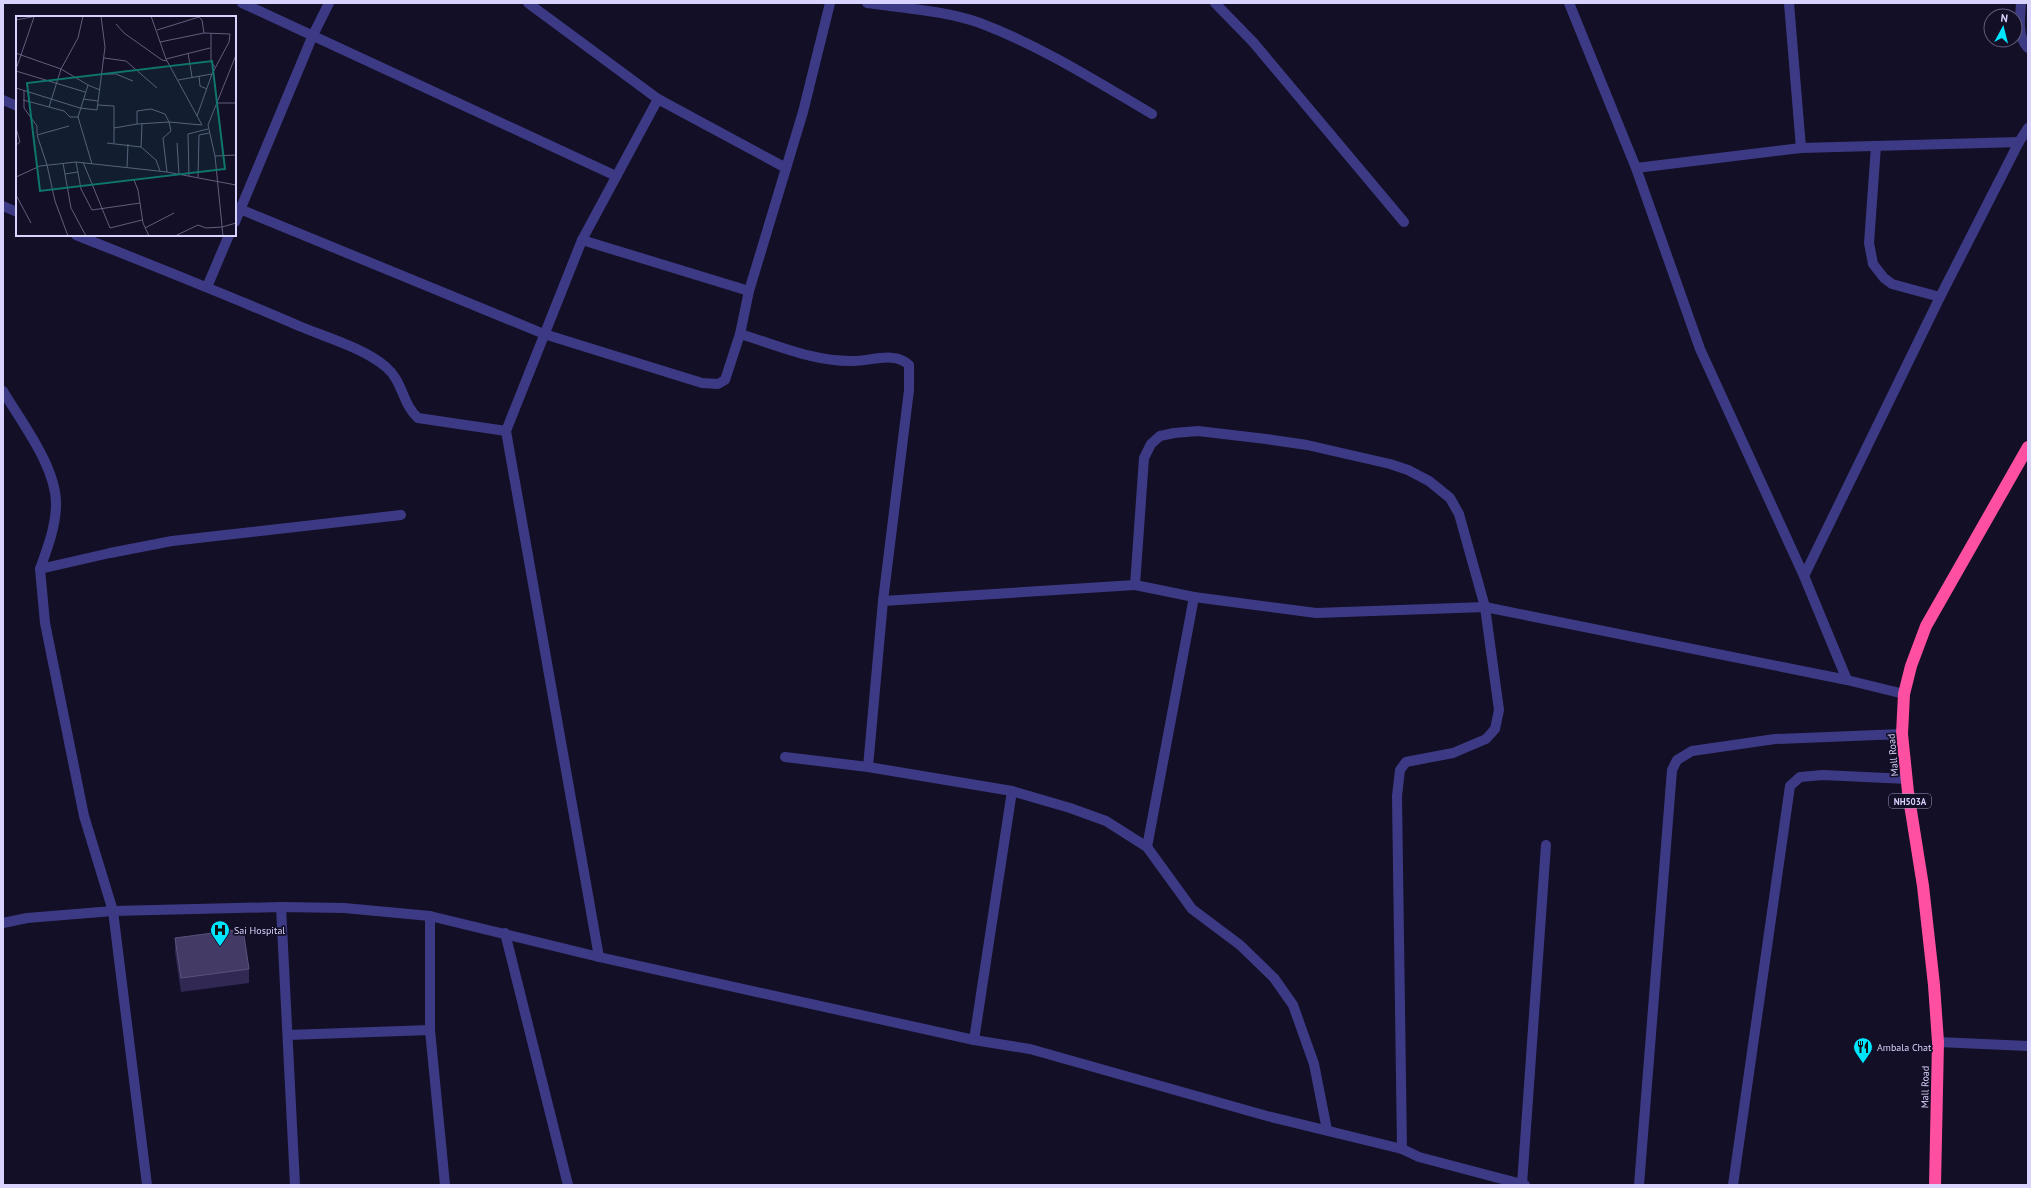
<svg xmlns="http://www.w3.org/2000/svg" width="2031" height="1188" viewBox="0 0 2031 1188" font-family="'PT Sans',sans-serif">
  <rect width="100%" height="100%" fill="#130f26"/>
  <g fill="none" stroke-linecap="round" stroke-linejoin="round">
    <g stroke="#3d3a85" stroke-width="10">
      <path d="M242 3 616 176"/>
      <path d="M528 3 658 99 582 240 506 431 599 957"/>
      <path d="M867 3C904 8 946 11 980 23 1041 46 1096 81 1152 114"/>
      <path d="M1215 3 1253 42 1404 222"/>
      <path d="M1569 3 1636 168 1700 349 1804 576 1847 680 1904 694"/>
      <path d="M1789 3 1801 148"/>
      <path d="M2021 3C2020 18 2017 37 2028 48"/>
      <path d="M658 99 786 168"/>
      <path d="M3 100 17 106"/>
      <path d="M2019 142 2028 128"/>
      <path d="M1876 146 1869 243 1873 264 1884 278 1892 284 1940 297"/>
      <path d="M1636 168 1801 148 2019 142 1940 297 1804 576"/>
      <path d="M3 206 17 212"/>
      <path d="M235 207 544 334 702 383 718 384 725 380 740 334 749 291 803 112 830 3"/>
      <path d="M235 222 313 35 329 3"/>
      <path d="M76 235C151 265 225 294 299 326 325 337 364 348 386 367 403 381 402 404 418 418L506 431"/>
      <path d="M582 240 749 291"/>
      <path d="M207 287 229 235"/>
      <path d="M740 334C777 345 814 362 853 361 871 361 895 351 909 365V390L883 601 868 767"/>
      <path d="M3 391C22 423 58 469 56 507 55 529 47 549 40 569"/>
      <path d="M883 601 1135 585"/>
      <path d="M785 757 868 767 1012 791 1070 808 1106 821 1147 847 1192 909 1240 945 1274 978 1293 1005 1314 1064 1327 1130"/>
      <path d="M1147 847 1194 597"/>
      <path d="M281 907 295 1185"/>
      <path d="M430 916V1030L445 1185"/>
      <path d="M3 923 27 918 113 911 281 907 344 908 430 916 599 957 974 1040 1030 1049 1267 1116 1402 1149 1419 1157 1525 1185"/>
      <path d="M505 933 568 1185"/>
      <path d="M288 1035 430 1030"/>
      <path d="M974 1040 1012 791"/>
      <path d="M1938 1042 2028 1046"/>
      <path d="M1402 1149 1397 796 1400 770 1406 762 1453 753 1486 739 1495 729 1499 710 1485 607 1459 514 1450 498 1429 481 1408 470 1390 464 1307 445 1266 439 1198 431 1174 433 1160 436 1151 444 1144 458 1135 585 1194 597 1316 613 1485 607 1847 680"/>
      <path d="M1522 1184 1546 845"/>
      <path d="M147 1185 113 911 84 816 45 623 40 569 110 553 172 541 401 515"/>
      <path d="M1639 1185 1672 770 1677 760 1692 751 1775 739 1902 734"/>
      <path d="M1733 1185 1790 786 1800 777 1823 775 1907 779"/>
    </g>
    <path stroke="#ff4fa3" stroke-width="12" d="M1935 1185 1938 1042 1934 985 1923 886 1908 792 1902 734 1904 694 1911 666 1926 626 2028 447"/>
  </g>
  <path fill="#312854" d="M175 938 249 969V983L181 992 175 952Z"/>
  <path fill="#433a66" stroke="#5a527e" d="M243 929 249 969 181 978 175 938Z"/>
  <defs>
    <g id="hospital-pin" transform="scale(1)"><path d="M0 17L-7.5 6A9.5 9.5 0 1 1 7.5 6Z" fill="#00e5ff" stroke="#130f26"/><path d="M-5-5h3v3.5h4V-5h3V5h-3V1.5h-4V5h-3Z" fill="#111"/></g>
    <g id="restaurant-pin" transform="scale(1)"><path d="M0 17L-7.5 6A9.5 9.5 0 1 1 7.5 6Z" fill="#00e5ff" stroke="#130f26"/><path d="M-5-6h1v4h1v-4h1v4h1v-4h1v5L-1.5 .5V6h-2V.5L-5-1ZM5-6V6H3V1.5H1.5Q1.5-4 5-6Z" fill="#111"/></g>
  </defs>
  <g fill-rule="evenodd">
    <use href="#hospital-pin" x="220" y="930"/>
    <use href="#restaurant-pin" x="1863" y="1047"/>
  </g>
  <g text-anchor="middle" dominant-baseline="central" stroke-width="3.5" stroke-linejoin="round" paint-order="stroke">
    <rect fill="#130f26" stroke="#9e99be" stroke-width="1" x="1889" y="794" width="42" height="14" rx="3"/>
    <g font-size="9" font-weight="bold" fill="#d9d4ff">
      <text x="1910" y="801">NH503A</text>
    </g>
    <g font-size="10" fill="#d9d4ff" stroke="#130f26">
      <text transform="translate(1893 755) rotate(-95)">Mall Road</text>
      <text transform="translate(1925 1087) rotate(-89)">Mall Road</text>
    </g>
    <g font-size="10" fill="#d9d4ff" stroke="#130f26" text-anchor="start">
      <text x="234" y="930">Sai Hospital</text>
      <text x="1877" y="1047">Ambala Chat</text>
    </g>
  </g>
  <g transform="translate(16 16)">
    <rect width="220" height="220" fill="#130f26"/>
    <path fill="none" stroke="#625e7d" stroke-width="1" d="M135 0 150 43 186 109M0 4 21 0M100 8 108 17 146 44 151 45M141 14 183 1 186 4 188 17M195 17V46L199 51M144 26 188 17 214 18 213 26 196 58M0 37 5 39 18 1M172 37 176 61M88 42 110 45 141 72M150 43 194 32M0 53 5 39 45 53 72 69 62 101 76 148M0 55 69 76M87 58H100L117 65M183 60 184 70 191 73M162 64 196 58 181 100M72 69 84 74M0 72 64 92 81 94 89 31 85 0M8 75V92L21 110V118M67 83 82 85M7 84 48 95 54 101H62M200 87H220M82 89 98 90V127M33 91 45 53 62 22 67 0M0 112 4 126 0 129M98 112 121 108M91 127 125 131 140 144 144 155M161 127 163 158M125 131 126 108M199 140 220 139M60 146 65 173 76 194 124 187M67 146 94 212 126 204M47 147 55 192 70 220M111 151 112 128M151 156 147 122 155 115 153 106 149 98 135 93 121 95V108L153 106 186 109M49 158 62 156M173 160 172 118 192 113M0 161 24 150 60 146 151 156 220 169M182 161 183 119 193 117M118 164 122 174 127 207 133 220M0 179 15 207M129 212 158 197M52 220 39 185 31 149 21 119 53 110M159 220 182 209 190 212 206 211 220 207M207 220 199 140 192 109 220 39"/>
    <path fill="#0f766e" fill-opacity="0.15" stroke="#0f766e" stroke-width="2" d="M196 45 209 153 24 175 11 67Z"/>
    <rect width="220" height="220" fill="none" stroke="#d9d4ff" stroke-width="2"/>
  </g>
  <rect width="2031" height="1188" fill="none" stroke="#d9d4ff" stroke-width="8"/>
  <g transform="translate(2003 28) rotate(7)"><circle r="19" fill="#130f26" stroke="#625e7d"/>
  <path d="M0-3L7 15L0 10L-7 15Z" fill="#00e5ff"/>
  <text y="-6" font-size="11" font-weight="bold" text-anchor="middle" fill="#d9d4ff">N</text>
  </g>
</svg>
